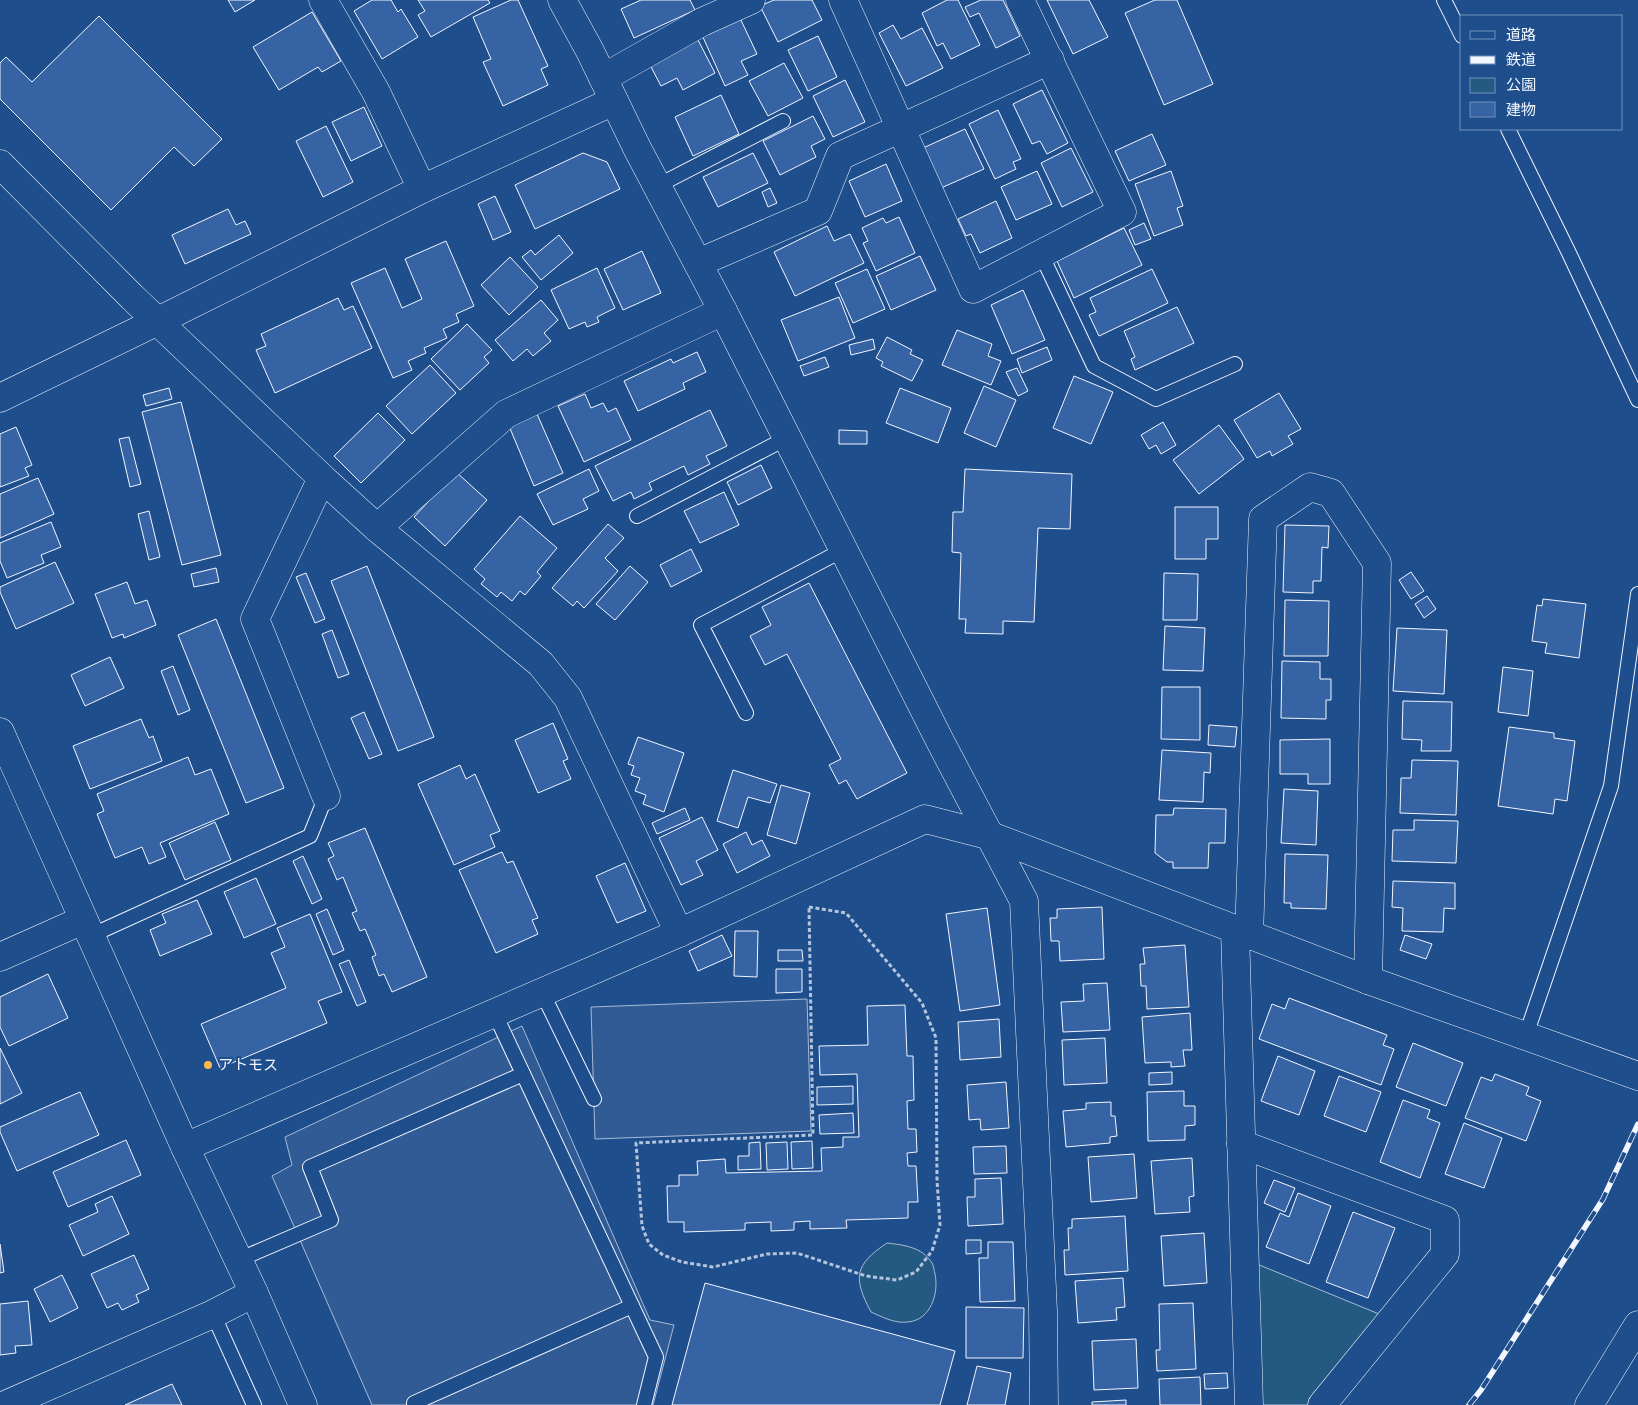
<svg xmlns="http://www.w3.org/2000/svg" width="1638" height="1405" viewBox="0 0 1638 1405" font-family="Jost,'Noto Sans JP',sans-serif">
  <rect width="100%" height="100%" fill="#1f4e8c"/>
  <g fill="#245a82" stroke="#a8bbd7">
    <path d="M887 1243C904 1245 922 1247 932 1263 934 1266 934 1271 935 1274 939 1293 931 1320 908 1322 896 1324 882 1317 871 1312 853 1278 854 1265 887 1243Z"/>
    <path d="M1252 1262 1384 1316 1310 1405H1257Z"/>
  </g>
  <g fill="#305b95" stroke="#a8bbd7">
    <path d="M807 999 811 1131 595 1139 591 1007Z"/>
    <path d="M522 1026 650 1320 674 1325 653 1405H372L272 1176 292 1165 285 1137Z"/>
  </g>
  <g fill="#3563a3" stroke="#f2f6ff">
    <path d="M228 0H255L235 12Z"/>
    <path d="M372 0H391L398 12 401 9 418 37 382 59 354 11Z"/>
    <path d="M418 0H488L490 3 431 37 418 15 425 11Z"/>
    <path d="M511 0H518L548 66 541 69 548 85 503 106 483 62 491 59 473 17Z"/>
    <path d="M641 0H690L695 10 634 38 621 9Z"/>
    <path d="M774 0H812L822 20 778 42 760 6Z"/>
    <path d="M947 0H958L980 45 951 59 943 43 937 46 922 13Z"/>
    <path d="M981 0H1003L1020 36 996 48 979 13 970 17 965 7Z"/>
    <path d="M1047 0H1089L1108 37 1073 54Z"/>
    <path d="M1155 0H1177L1213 84 1164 105 1125 13Z"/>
    <path d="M312 12 341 61 322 72 318 67 279 90 253 47Z"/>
    <path d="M99 16 222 139 194 166 174 147 111 210 0 99V63L6 57 32 82Z"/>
    <path d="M739 16 757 54 741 61 748 75 725 86 702 35Z"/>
    <path d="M893 25 901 39 922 28 943 68 906 86 879 33Z"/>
    <path d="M818 36 837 77 808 91 788 50Z"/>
    <path d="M697 38 715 73 683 90 677 78 661 86 649 63Z"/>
    <path d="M784 63 803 98 768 116 749 81Z"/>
    <path d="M845 80 865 122 833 137 813 96Z"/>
    <path d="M1042 90 1068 143 1047 154 1040 141 1032 144 1013 104Z"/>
    <path d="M721 95 739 134 693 156 675 117Z"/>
    <path d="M364 107 382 146 351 161 332 122Z"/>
    <path d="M998 110 1021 159 1013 162 1016 169 995 179 969 124Z"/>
    <path d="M813 116 825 139 811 146 816 157 780 175 763 141Z"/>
    <path d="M326 126 353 182 323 197 296 141Z"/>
    <path d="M965 129 984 169 941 188 923 148Z"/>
    <path d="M1152 134 1166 165 1129 181 1115 151Z"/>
    <path d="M1071 148 1093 192 1062 207 1041 163Z"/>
    <path d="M583 153 607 162 620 189 535 229 515 185Z"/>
    <path d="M753 153 768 183 718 207 703 177Z"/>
    <path d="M886 164 902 201 865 217 849 181Z"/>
    <path d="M1037 171 1052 204 1016 220 1001 187Z"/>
    <path d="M1171 171 1183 206 1177 208 1183 225 1154 236 1135 184Z"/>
    <path d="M770 188 777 203 768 207 762 192Z"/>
    <path d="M495 196 511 232 493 240 478 204Z"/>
    <path d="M996 201 1012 238 980 253 971 234 966 236 958 219Z"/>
    <path d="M228 209 236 225 245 221 251 234 185 264 172 235Z"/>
    <path d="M899 217 915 253 876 271 863 243 868 241 862 228 883 218 886 223Z"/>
    <path d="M1144 223 1151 239 1135 245 1129 230Z"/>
    <path d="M827 226 834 241 850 234 864 263 795 296 774 252Z"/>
    <path d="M1124 228 1142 265 1074 298 1057 261Z"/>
    <path d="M559 235 573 253 541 280 522 257 531 250 535 255Z"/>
    <path d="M446 241 474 306 456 314 459 322 443 329 447 338 424 348 426 353 408 361 412 370 393 378 351 283 385 268 402 308 422 299 405 259Z"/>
    <path d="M642 251 661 293 623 310 604 269Z"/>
    <path d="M920 256 936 290 891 310 876 276Z"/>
    <path d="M510 257 538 287 509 315 481 285Z"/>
    <path d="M597 268 615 308 597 317 599 322 587 327 585 322 569 329 551 290Z"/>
    <path d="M867 269 885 309 853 323 835 283Z"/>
    <path d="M1152 269 1168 303 1099 336 1089 315 1096 312 1090 298Z"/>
    <path d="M1023 290 1045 340 1012 354 991 305Z"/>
    <path d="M839 297 855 338 798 361 781 320Z"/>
    <path d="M338 298 344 310 353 306 372 348 275 393 256 350 266 346 261 334Z"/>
    <path d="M541 300 558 320 544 333 551 341 533 356 527 349 513 361 495 340Z"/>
    <path d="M1177 307 1194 343 1135 370 1131 359 1135 357 1124 331Z"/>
    <path d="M467 324 492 350 484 357 489 363 460 390 431 359Z"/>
    <path d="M957 330 992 344 988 356 1001 361 991 385 942 365Z"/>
    <path d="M887 337 912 350 910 354 923 360 912 381 881 366 883 362 876 358Z"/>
    <path d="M873 339 875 349 851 355 849 345Z"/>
    <path d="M1047 347 1052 360 1022 373 1017 359Z"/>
    <path d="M697 352 706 372 683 383 685 389 638 411 624 381 671 359 673 363Z"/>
    <path d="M825 357 829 367 804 376 800 366Z"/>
    <path d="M430 365 456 393 412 434 386 406Z"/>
    <path d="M1017 368 1028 391 1018 396 1006 372Z"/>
    <path d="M1074 376 1113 392 1091 444 1053 428Z"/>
    <path d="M984 386 1016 400 996 447 964 433Z"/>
    <path d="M169 388 172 399 146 406 143 395Z"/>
    <path d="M900 388 951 408 938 443 886 423Z"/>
    <path d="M1279 393 1301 429 1288 436 1293 444 1272 456 1270 451 1257 458 1234 420Z"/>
    <path d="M585 394 591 408 603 403 608 412 616 408 631 440 584 462 558 406Z"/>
    <path d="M181 402 221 555 182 565 142 412Z"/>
    <path d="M710 410 727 446 706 456 710 464 688 475 684 466 649 483 652 490 634 499 631 492 613 501 595 466Z"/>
    <path d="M378 413 405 440 361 483 334 456Z"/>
    <path d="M537 414 563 473 534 486 509 426Z"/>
    <path d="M1163 422 1176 445 1161 454 1156 445 1149 449 1141 435Z"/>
    <path d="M1219 425 1244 459 1199 494 1173 460Z"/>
    <path d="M16 427 32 465 25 468 29 476 0 487V434Z"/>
    <path d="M839 430 867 431V444H839Z"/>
    <path d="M129 437 141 484 130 487 119 439Z"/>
    <path d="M761 465 772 488 738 505 727 482Z"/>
    <path d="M589 469 599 491 583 499 588 509 553 525 537 494Z"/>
    <path d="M965 469 1072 474 1070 529 1038 528 1034 622 1003 621V634L965 633 966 619H959L961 553 952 552 953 512H963Z"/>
    <path d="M456 472 487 500 445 546 414 517Z"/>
    <path d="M38 478 54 514 0 538V494Z"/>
    <path d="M724 492 739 525 700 543 684 511Z"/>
    <path d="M1175 507H1218V539H1206V559H1175Z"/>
    <path d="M149 511 160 557 149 560 138 514Z"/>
    <path d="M520 516 557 548 537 572 541 576 525 595 520 591 512 601 501 592 497 597 481 584 485 579 474 569Z"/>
    <path d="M51 522 61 547 41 555 44 563 7 578 0 561V543Z"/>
    <path d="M608 524 624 538 605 558 618 571 584 608 577 601 573 606 552 588Z"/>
    <path d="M1285 525 1329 526 1328 548 1322 547 1321 581H1313V593L1283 592Z"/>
    <path d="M691 549 702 571 671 587 660 565Z"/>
    <path d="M55 562 74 603 16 629 0 592V587Z"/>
    <path d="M367 566 434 737 398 751 331 581Z"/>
    <path d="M630 566 648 582 615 620 596 604Z"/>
    <path d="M216 568 219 582 194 587 191 574Z"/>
    <path d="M1411 572 1424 591 1411 599 1399 580Z"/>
    <path d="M306 573 325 619 315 623 296 577Z"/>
    <path d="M1164 573 1198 574 1197 620H1163Z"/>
    <path d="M127 582 135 604 147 600 156 625 124 638 123 634 112 638 95 594Z"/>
    <path d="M809 583 907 773 857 799 846 780 839 784 829 765 841 759 787 654 765 665 750 636 771 625 762 607Z"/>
    <path d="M1427 596 1436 609 1424 618 1415 604Z"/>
    <path d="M1543 599 1586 604 1579 658 1545 653 1547 643 1532 641 1537 605 1542 606Z"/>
    <path d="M1285 600 1329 601 1328 656H1284Z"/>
    <path d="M216 619 284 788 246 803 178 635Z"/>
    <path d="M1165 626 1205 628 1203 671 1163 670Z"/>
    <path d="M1397 628 1447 630 1444 694 1393 691Z"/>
    <path d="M332 630 349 674 338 678 322 634Z"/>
    <path d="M110 657 124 688 85 706 71 675Z"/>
    <path d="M1282 661 1320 662V679H1331V700H1326V719L1281 718Z"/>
    <path d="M173 666 190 710 178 715 161 671Z"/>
    <path d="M1503 667 1533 671 1528 716 1498 712Z"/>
    <path d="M1162 687H1200V740L1161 739Z"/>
    <path d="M1403 701 1452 702 1451 751H1421L1422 740 1402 739Z"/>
    <path d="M364 712 382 754 369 759 351 718Z"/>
    <path d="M141 719 149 738 153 736 162 761 90 789 73 746Z"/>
    <path d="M553 723 568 759 563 761 571 779 538 793 515 740Z"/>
    <path d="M1209 725 1237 727 1235 747 1208 745Z"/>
    <path d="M1509 727 1554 733V738L1575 741 1567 801 1555 799 1553 814 1498 806Z"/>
    <path d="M638 737 684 753 664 812 643 804 646 795 635 791 640 778 631 775 634 766 628 764Z"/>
    <path d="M1330 739V784H1308V774H1280V740Z"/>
    <path d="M1162 750 1211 753 1210 773 1204 772 1203 802 1159 800Z"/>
    <path d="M188 757 195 775 211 769 229 814 160 843 166 857 149 864 142 847 115 858 97 814 104 811 97 794Z"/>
    <path d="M1412 760 1458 761 1456 815 1400 813 1401 778H1411Z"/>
    <path d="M460 765 466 779 475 774 500 831 490 835 495 847 454 865 418 784Z"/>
    <path d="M733 770 777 784 770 803 748 797 738 828 717 821Z"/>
    <path d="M781 785 810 793 796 844 767 835Z"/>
    <path d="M1284 789 1318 791 1316 845 1281 843Z"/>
    <path d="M685 808 690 820 657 834 652 823Z"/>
    <path d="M1174 808 1226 809 1225 843H1209L1208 868H1173V862H1167L1155 853 1156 815H1173Z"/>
    <path d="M702 817 718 850 696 861 703 875 681 885 659 838Z"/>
    <path d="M1414 820 1458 821 1456 863 1392 861 1393 830H1414Z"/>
    <path d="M215 822 231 860 185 880 169 843Z"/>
    <path d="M365 828 427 977 392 992 384 974 379 976 372 957 376 955 365 929 360 931 352 913 357 911 343 877 337 880 328 859 334 856 328 843Z"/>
    <path d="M746 832 752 845 762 840 770 856 737 873 723 844Z"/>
    <path d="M502 852 507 863 513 861 538 918 532 920 538 934 496 953 459 870Z"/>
    <path d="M1285 854 1328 855 1326 909 1291 908V903H1284Z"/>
    <path d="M303 856 322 899 312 904 293 861Z"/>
    <path d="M625 863 646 911 617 923 596 876Z"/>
    <path d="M256 878 276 924 244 938 224 892Z"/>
    <path d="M1393 881 1455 883V909L1444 908 1443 932 1402 931 1403 908 1392 907Z"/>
    <path d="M197 900 212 934 160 956 150 930 166 923 162 914Z"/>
    <path d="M1102 907 1104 959 1060 961 1059 941H1051L1050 918H1057V909Z"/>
    <path d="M987 908 1000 1005 960 1011 946 914Z"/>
    <path d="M327 909 344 950 333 955 316 914Z"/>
    <path d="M310 914 342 992 318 1001 327 1023 220 1068 201 1024 286 988 271 953 285 947 277 928Z"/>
    <path d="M735 931H758L757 977 734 976Z"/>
    <path d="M722 935 732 956 698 971 689 951Z"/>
    <path d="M1405 935 1432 944 1426 959 1400 950Z"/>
    <path d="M1185 945 1189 1007 1147 1009 1146 986H1141L1140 964H1145L1143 948Z"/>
    <path d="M778 950H802L803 961H778Z"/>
    <path d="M349 960 366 1002 357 1006 339 964Z"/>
    <path d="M776 969H802V992L776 993Z"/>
    <path d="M48 974 68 1018 9 1046 0 1027V997Z"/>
    <path d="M1107 983 1110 1030 1063 1032 1061 1002 1084 1001 1083 984Z"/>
    <path d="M1289 998 1387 1035 1383 1045 1394 1049 1381 1085 1259 1039 1272 1004 1285 1009Z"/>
    <path d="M905 1005 907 1056H913L914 1100 907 1101 908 1129H916L917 1152 907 1153 908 1166H916L918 1202H908V1218L846 1220 847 1228 810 1229V1221L794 1222V1230L771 1231V1222L745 1223V1230L684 1232V1222H668L667 1186H679V1175H698L697 1161 725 1159 726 1173 822 1171 821 1148 843 1147V1137H859L857 1074 820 1075 819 1046 868 1045 867 1006Z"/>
    <path d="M1190 1013 1192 1050H1183L1185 1066 1171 1067V1062L1145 1063 1142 1017Z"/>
    <path d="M999 1019 1001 1057 960 1060 958 1022Z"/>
    <path d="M1105 1038 1107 1083 1064 1085 1062 1040Z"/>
    <path d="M1413 1043 1463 1063 1446 1106 1396 1087Z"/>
    <path d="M0 1048 22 1093 0 1104Z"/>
    <path d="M1278 1056 1315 1071 1299 1115 1261 1101Z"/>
    <path d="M1172 1072V1084L1149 1085V1073Z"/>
    <path d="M1495 1074 1529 1087 1526 1095 1541 1101 1526 1141 1465 1118 1481 1077 1492 1081Z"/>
    <path d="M1339 1076 1381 1092 1366 1132 1324 1116Z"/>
    <path d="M1006 1082 1009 1128 981 1130 980 1119 969 1120 967 1085Z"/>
    <path d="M853 1086V1104L817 1105V1087Z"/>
    <path d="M1184 1091V1106H1195V1125L1185 1126V1140L1148 1141 1147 1092Z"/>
    <path d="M80 1092 99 1135 17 1171 0 1132V1127Z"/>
    <path d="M1403 1100 1430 1110 1427 1118 1440 1123 1420 1178 1380 1162Z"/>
    <path d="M1111 1102V1116H1115L1117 1136 1110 1137V1143L1066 1147 1063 1111 1086 1109V1103Z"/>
    <path d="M853 1113 854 1133 820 1134 819 1115Z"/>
    <path d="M1464 1123 1502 1138 1484 1188 1445 1174Z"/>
    <path d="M126 1140 141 1175 68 1207 53 1172Z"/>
    <path d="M812 1141 813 1168 792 1169 791 1142Z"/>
    <path d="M760 1142 761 1169 738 1170V1156H749V1143Z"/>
    <path d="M787 1142 788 1169 767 1170 766 1143Z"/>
    <path d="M1006 1146 1007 1173 974 1174 973 1147Z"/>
    <path d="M1134 1154 1137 1198 1091 1202 1088 1157Z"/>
    <path d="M1192 1158 1194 1196 1189 1197 1190 1212 1155 1214 1151 1161Z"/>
    <path d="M1001 1178 1003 1224 968 1226 967 1197H975V1179Z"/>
    <path d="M1274 1180 1295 1188 1285 1212 1264 1203Z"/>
    <path d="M1298 1193 1331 1206 1309 1264 1266 1247 1280 1213 1289 1217Z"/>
    <path d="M112 1196 129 1234 83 1256 69 1225 98 1212 95 1204Z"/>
    <path d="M1353 1212 1395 1228 1368 1298 1326 1282Z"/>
    <path d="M1125 1216 1128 1271 1065 1275 1064 1250H1069L1068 1228H1072V1219Z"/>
    <path d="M1204 1233 1207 1283 1164 1286 1161 1236Z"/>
    <path d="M966 1240H981V1253L966 1254Z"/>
    <path d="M988 1242H1013L1015 1301 980 1302 979 1258H988Z"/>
    <path d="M0 1244 4 1272 0 1273Z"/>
    <path d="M134 1255 149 1289 136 1295 139 1302 122 1310 118 1303 107 1308 91 1274Z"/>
    <path d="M62 1275 78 1308 50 1322 34 1289Z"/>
    <path d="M1123 1278 1125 1307 1116 1308 1117 1320 1078 1323 1075 1281Z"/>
    <path d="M705 1283 955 1351 940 1405H672Z"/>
    <path d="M28 1301 32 1345 15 1346 16 1353 0 1355V1304Z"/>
    <path d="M1193 1303 1196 1369 1157 1371 1156 1350H1160L1159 1304Z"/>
    <path d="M966 1307 1024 1308 1023 1358H966Z"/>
    <path d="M1136 1339 1138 1388 1094 1390 1092 1341Z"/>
    <path d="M977 1366 1011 1373 1005 1405H967Z"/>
    <path d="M1227 1373 1228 1388 1205 1389 1204 1374Z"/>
    <path d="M1200 1377 1201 1405H1160L1159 1379Z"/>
    <path d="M172 1384 182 1405H125Z"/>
    <path d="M1126 1400V1405H1092V1402Z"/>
  </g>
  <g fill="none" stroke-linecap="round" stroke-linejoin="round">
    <g stroke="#f2f6ff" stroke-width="16">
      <g id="service">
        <path d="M1444 0 1462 36"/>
        <path d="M1508 129 1568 251 1638 400"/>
        <path d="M657 186 783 121"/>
        <path d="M1041 254 1094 366 1156 399 1235 364"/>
        <path d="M637 516 787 438"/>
        <path d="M746 713 701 625 843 550"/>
        <path d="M90 936 310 836 326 796"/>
        <path d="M542 992 594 1099"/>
        <path d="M494 1012 656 1357 644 1405"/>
        <path d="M1526 1035 1611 786 1638 594"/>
        <path d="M238 1260 331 1220 310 1167 523 1074"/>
        <path d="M213 1314 254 1405"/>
        <path d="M414 1403 632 1306"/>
      </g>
    </g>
    <g stroke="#f2f6ff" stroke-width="29">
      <g id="minor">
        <path d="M323 0 376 92 422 189"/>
        <path d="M562 0 590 51 637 148 723 311 940 741 1024 901 1043 1311 1044 1405"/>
        <path d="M843 0 973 289 1122 212 1020 0"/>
        <path d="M603 78 702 22 751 0"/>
        <path d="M0 164 132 297 322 478 377 528 541 664 568 698 679 933"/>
        <path d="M698 263 818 211 840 156 1050 60"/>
        <path d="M0 398 158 321 422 189 614 101"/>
        <path d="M322 478 255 619 326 796"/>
        <path d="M377 528 506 414 723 311"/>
        <path d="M1235 930 1249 1405"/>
        <path d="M1249 936 1263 519 1310 487 1331 493 1377 563 1368 980"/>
        <path d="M0 957 83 920"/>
        <path d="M1241 1144 1445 1220V1254L1322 1405"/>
        <path d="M185 1147 679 933 925 819 991 836 1368 980 1638 1076"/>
        <path d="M5 1405 213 1314 254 1293"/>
      </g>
    </g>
    <g stroke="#f2f6ff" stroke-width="29">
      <g id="tertiary">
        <path d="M0 732 185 1147 254 1293 303 1405"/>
        <path d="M1589 1405 1638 1325"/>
      </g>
    </g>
    <path stroke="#b3c4dc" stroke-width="3" stroke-dasharray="4 2.5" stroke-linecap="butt" d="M809 907 846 913 922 1003 936 1038 937 1180 940 1225 932 1251 916 1272 897 1280 866 1276 797 1253 767 1254 713 1267 682 1262 663 1255 649 1244 642 1226 636 1143 813 1135Z"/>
    <use href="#service" stroke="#1f4e8c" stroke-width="14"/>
    <use href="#minor" stroke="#1f4e8c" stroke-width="28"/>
    <use href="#tertiary" stroke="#1f4e8c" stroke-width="28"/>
    <g stroke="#f2f6ff" stroke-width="5.5">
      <path id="rail" d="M1469 1405 1481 1390 1603 1199 1638 1124"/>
    </g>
    <use href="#rail" stroke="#1f4e8c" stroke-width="4" stroke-dasharray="11" stroke-linecap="butt"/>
  </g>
  <circle fill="#ffb74d" stroke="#1f4e8c" stroke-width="2" cx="208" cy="1065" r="5"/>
  <g text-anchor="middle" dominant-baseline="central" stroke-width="4" stroke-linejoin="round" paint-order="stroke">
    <g font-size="15" fill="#f2f6ff" stroke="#1f4e8c" text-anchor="start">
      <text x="218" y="1065">アトモス</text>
    </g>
  </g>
  <rect x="1460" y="15" width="162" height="115" fill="#1f4e8c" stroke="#7391ba"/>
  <rect x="1470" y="31" width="25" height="8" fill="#1f4e8c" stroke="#7391ba"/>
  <text x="1506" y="40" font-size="15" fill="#f2f6ff">道路</text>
  <rect x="1470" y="56" width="25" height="8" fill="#f2f6ff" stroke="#7391ba"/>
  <text x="1506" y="65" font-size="15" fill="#f2f6ff">鉄道</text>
  <rect x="1470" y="78" width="25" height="15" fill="#245a82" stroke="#7391ba"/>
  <text x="1506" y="90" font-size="15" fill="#f2f6ff">公園</text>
  <rect x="1470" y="102" width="25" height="15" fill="#3563a3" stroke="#7391ba"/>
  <text x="1506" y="115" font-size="15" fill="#f2f6ff">建物</text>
</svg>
